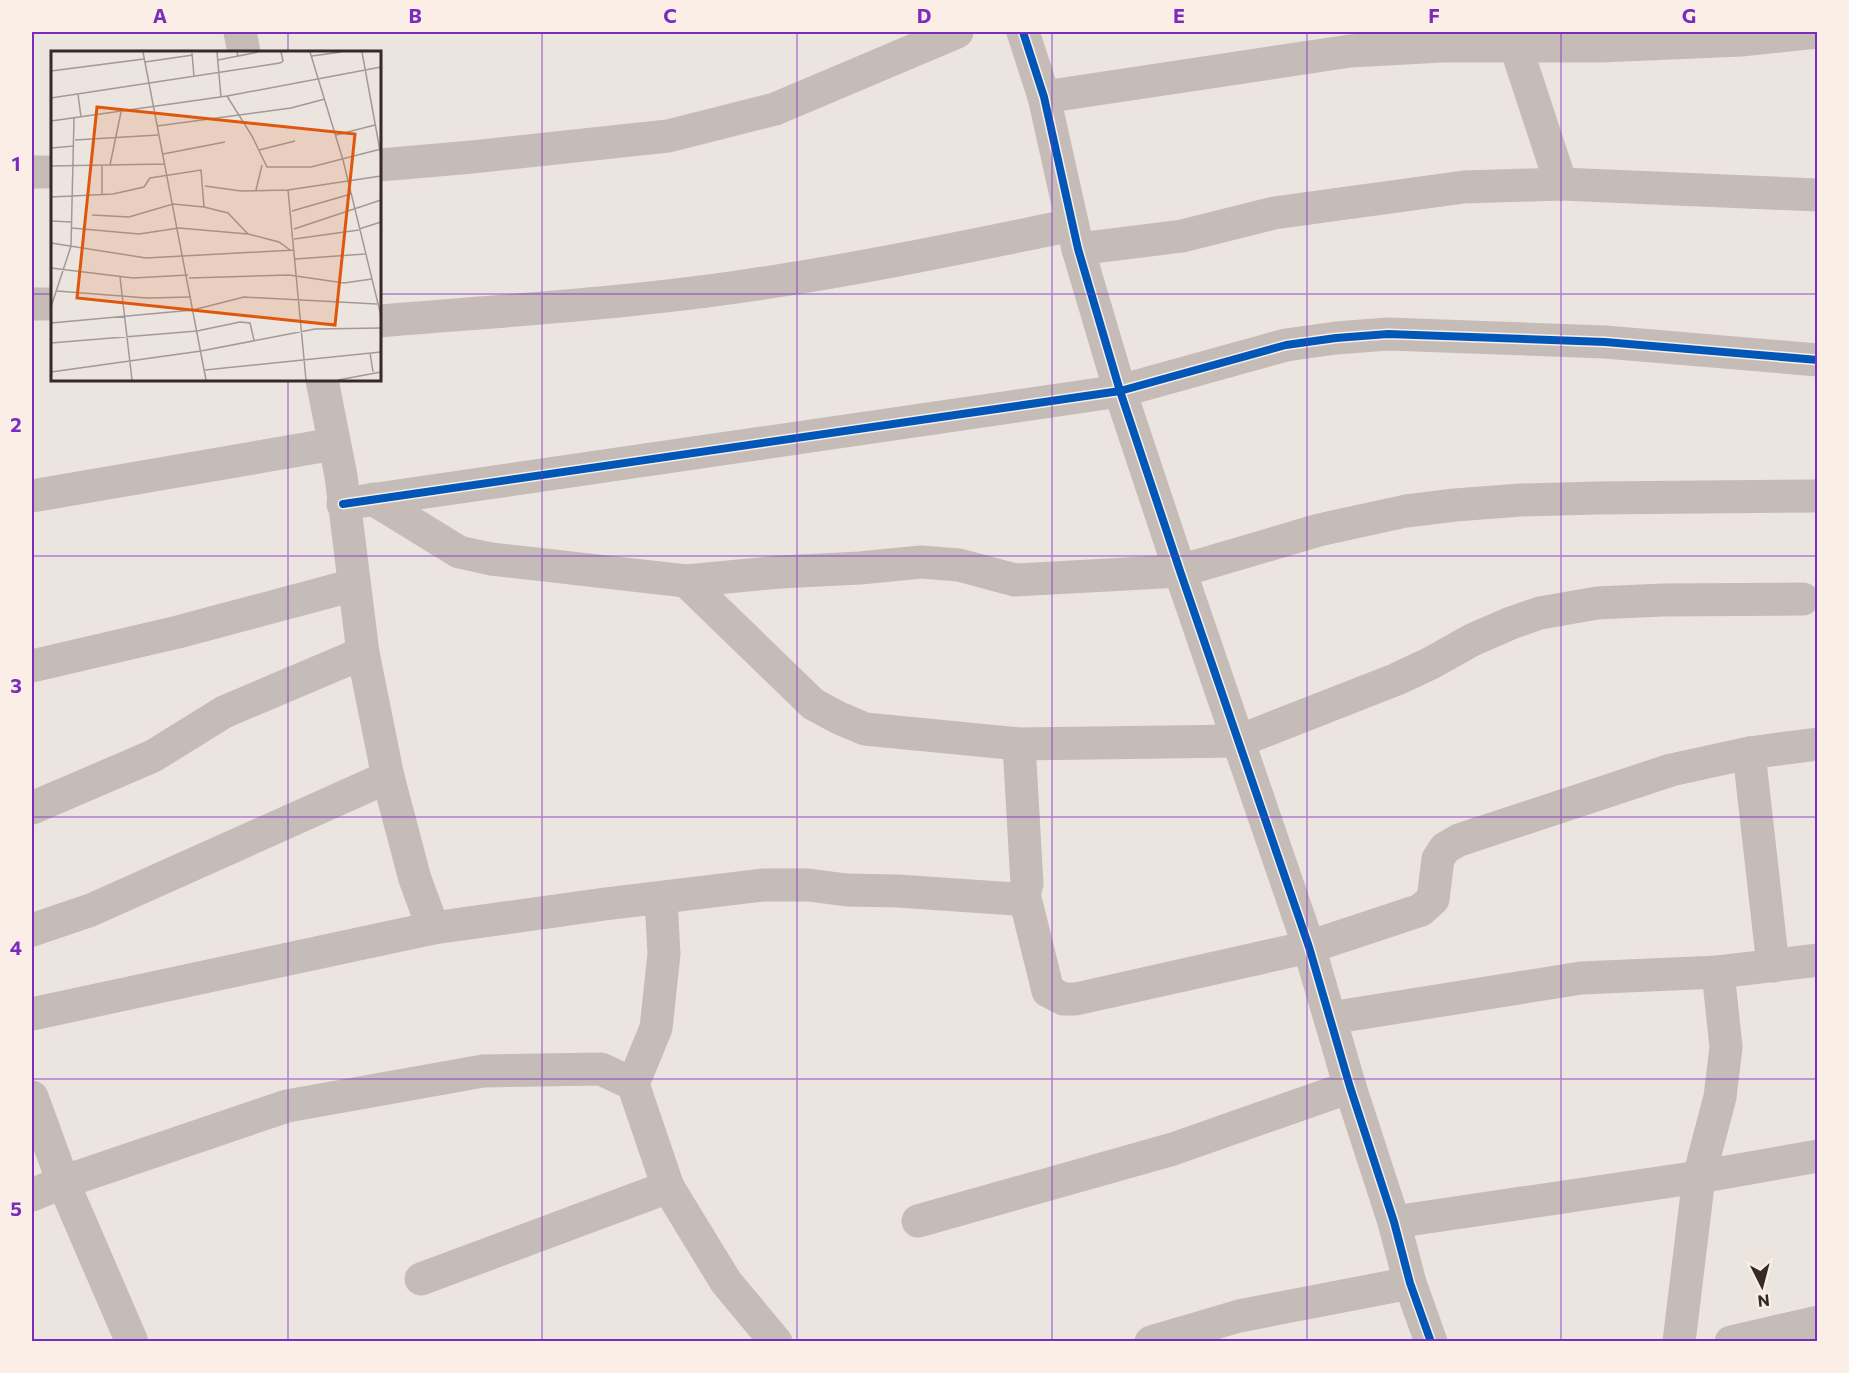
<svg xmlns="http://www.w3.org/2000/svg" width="1849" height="1373" viewBox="0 0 1849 1373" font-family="Commissioner,sans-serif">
  <rect width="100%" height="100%" fill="#ece4df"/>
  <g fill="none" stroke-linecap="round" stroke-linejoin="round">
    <g stroke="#c5bcb8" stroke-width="33">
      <path d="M240 32 244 52"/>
      <path d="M1511 32 1561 184"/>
      <path d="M1044 97 1350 51 1442 46H1601L1741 40 1817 32"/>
      <path d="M380 165 472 157 668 136 775 109 957 32"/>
      <path d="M32 172H52"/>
      <path d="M1078 249 1182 236 1274 213 1464 187 1561 184 1818 195"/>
      <path d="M32 304H52"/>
      <path d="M380 321C499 311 618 304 737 287 850 271 960 248 1072 225"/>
      <path d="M322 380 341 476 363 653 388 777 415 879 433 928"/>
      <path d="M32 496 334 444"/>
      <path d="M373 499 459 552 491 559 686 581 780 572 860 568 921 562 959 565 1015 580 1180 571 1319 530 1406 511 1455 505 1521 500 1597 498 1818 496"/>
      <path d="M343 504 1120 391 1286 345 1336 338 1388 334 1605 342 1818 360"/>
      <path d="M686 581 813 704 839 718 865 729 1019 744 1239 741 1397 679 1431 663 1472 640 1511 623 1540 613 1597 603 1663 600 1803 599"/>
      <path d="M32 666 178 632 354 585"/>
      <path d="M1019 744 1027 884 1024 894 1048 991 1063 999H1076L1309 947 1421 910 1433 899 1438 859 1445 848 1459 840 1671 770 1749 753 1818 744"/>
      <path d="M1749 753 1773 966"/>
      <path d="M32 808 153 756 224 712 363 653"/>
      <path d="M32 930 91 910 388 777"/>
      <path d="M32 1014 433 928 605 904 764 885H808L847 890 898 891 1015 899 1024 894"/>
      <path d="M1330 1018 1581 978 1718 972 1818 960"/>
      <path d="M633 1084 656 1028 664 954 661 899"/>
      <path d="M32 1097 63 1182 132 1342"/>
      <path d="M32 1195 63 1182 287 1106 483 1071 601 1069 633 1084 668 1187 726 1282 776 1342"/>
      <path d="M918 1221 1173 1149 1350 1087"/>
      <path d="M1394 1222 1699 1177 1818 1156"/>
      <path d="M421 1279 668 1187"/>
      <path d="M1151 1342 1239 1316 1410 1283"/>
      <path d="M1679 1342 1699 1177 1720 1097 1726 1047 1718 972"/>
      <path d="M1731 1342 1818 1322"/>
    </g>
    <path stroke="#c5bcb8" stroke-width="33" d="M1023 32 1044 97 1078 249 1120 391 1180 571 1309 947 1350 1087 1394 1222 1410 1283 1431 1342"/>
    <g stroke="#faeee6" stroke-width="11">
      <g id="cycleway">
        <path d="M1023 32 1044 97 1078 249 1120 391 1180 571 1309 947 1350 1087 1394 1222 1410 1283 1431 1342"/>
        <path d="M343 504 1120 391 1286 345 1336 338 1388 334 1605 342 1818 360"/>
      </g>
    </g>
    <use href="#cycleway" stroke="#0057b8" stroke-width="8"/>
  </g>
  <path fill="none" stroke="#7b2cbf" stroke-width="1.5" stroke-opacity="0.55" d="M288 32V52M542 32V1342M797 32V1342M1052 32V1342M1307 32V1342M1561 32V1342M32 294H52M380 294H1818M288 380V1342M32 556H1818M32 817H1818M32 1079H1818"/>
  <g transform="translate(51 51)">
    <rect width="330" height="330" fill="#ece4df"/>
    <path fill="none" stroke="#a39995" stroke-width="1.5" d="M92 1 155 329M166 1 170 46M186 1 187 5 207 1M259 1 292 109 330 265M311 1 330 105M141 2 143 26M261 5 290 1M167 9 187 5M94 11 142 4M0 20 93 8M27 43 30 66M176 45 201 85 216 116H260L330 98M0 47 229 12 232 10 230 1M0 70 176 45 330 16M106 75 240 57 274 48M285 84 324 74M24 89 107 84M0 97 23 95M208 99 244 90M112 103 174 91M51 114V144M59 114 70 61M0 115 113 113M154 135 190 140 237 139 330 125M205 139 211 114M237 139 255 329M0 146 62 143 93 136 99 127 150 119 153 156M241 160 300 143M41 164 78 166 122 153 153 156 177 162 197 183M0 170 21 171M21 177 88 183 128 177 197 183 228 191 239 199M243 178 330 149M308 178 330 171M243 188 308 179M0 192 95 207 243 199M244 208 314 203M0 217 82 227 137 224M69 226 81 329M138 227 238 224 293 232 321 228M6 240 96 247 140 246M0 256 20 195 23 67M0 272 142 259 193 246 326 253M0 292 146 280 189 271 199 272 203 289M319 302 322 321M154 319 330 301M0 321 150 300 264 278 330 277M287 329 330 321"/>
    <path fill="#df570d" fill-opacity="0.15" stroke="#df570d" stroke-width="3" d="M46 56 304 83 284 274 26 247Z"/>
    <rect width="330" height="330" fill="none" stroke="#362927" stroke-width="3"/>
  </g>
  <rect width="1849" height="1373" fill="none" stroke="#faeee6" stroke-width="66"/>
  <g transform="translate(1762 1286) rotate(174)" stroke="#faeee6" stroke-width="4.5" paint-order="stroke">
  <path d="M0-4.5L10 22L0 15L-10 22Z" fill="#362927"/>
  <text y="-9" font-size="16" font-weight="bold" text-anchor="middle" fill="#362927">N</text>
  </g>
  <rect x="33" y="33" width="1783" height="1307" fill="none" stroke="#7b2cbf" stroke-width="2"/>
  <g font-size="20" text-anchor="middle" font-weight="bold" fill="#7b2cbf">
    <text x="160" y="23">A</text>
    <text x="415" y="23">B</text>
    <text x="670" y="23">C</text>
    <text x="924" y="23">D</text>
    <text x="1179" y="23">E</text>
    <text x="1434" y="23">F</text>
    <text x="1689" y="23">G</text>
    <text x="16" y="171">1</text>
    <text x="16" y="432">2</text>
    <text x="16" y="693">3</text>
    <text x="16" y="955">4</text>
    <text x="16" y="1216">5</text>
  </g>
</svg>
